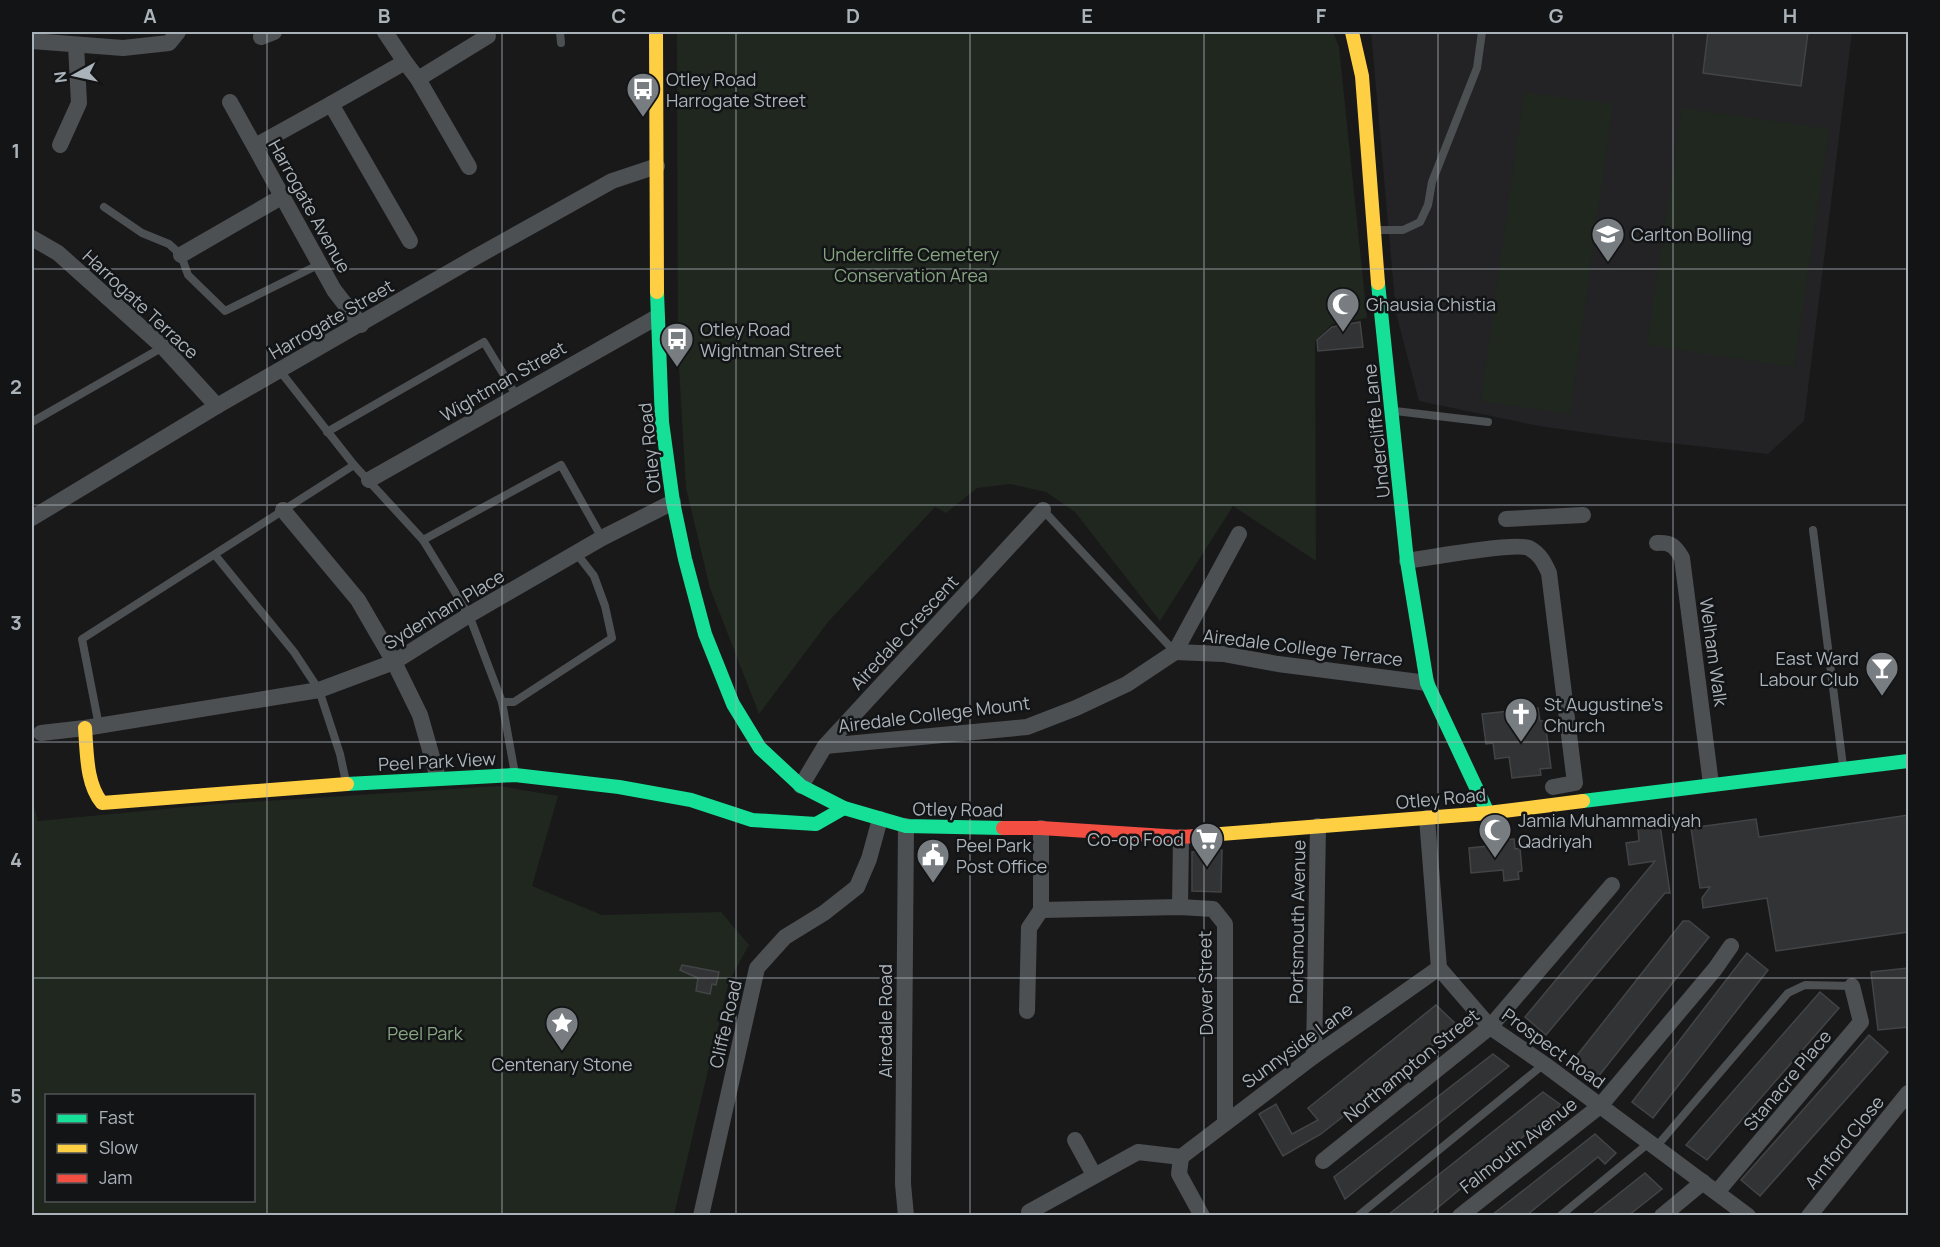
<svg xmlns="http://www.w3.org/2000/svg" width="1940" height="1247" viewBox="0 0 1940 1247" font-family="Manrope,sans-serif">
  <rect width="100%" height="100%" fill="#19191a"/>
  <path fill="#232326" d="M1371 32H1852L1804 421 1768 454 1617 437 1539 426 1419 401 1396 313Z"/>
  <g fill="#20271f" fill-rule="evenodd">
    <path d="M677 32H1333L1339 47 1367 318 1332 324 1315 341 1316 561 1233 506 1160 621 1075 512 1046 492 1010 484 977 488 946 513 935 507 828 622 759 714 710 588 686 488 678 351Z"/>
    <path d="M1524 92 1613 104 1570 414 1481 401Z"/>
    <path d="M1682 108 1829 129 1794 367 1647 345Z"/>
    <path d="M499 786 558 796 532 886 602 915 721 912 749 945 729 981 674 1215H32V799L38 821 217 804ZM46 1096H254V1200H46Z"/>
  </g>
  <g fill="#323334" stroke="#424446" stroke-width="1.5">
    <path d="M1708 32H1808L1801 86 1703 73Z"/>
    <path d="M1360 322 1363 347 1318 351 1317 340 1332 327Z"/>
    <path d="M1538 708 1540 721H1545L1551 768 1540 769 1541 775 1512 778 1509 757 1495 759 1493 743 1486 744 1482 714Z"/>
    <path d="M1908 815V932L1776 951 1767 898 1703 908 1702 898 1710 887 1700 888 1691 828 1756 819 1759 837Z"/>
    <path d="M1660 825 1670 893H1665L1546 1035 1525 1017 1655 861 1629 865 1626 843 1639 841 1638 829Z"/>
    <path d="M1514 839 1515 849 1520 848 1522 871 1518 872 1519 879 1504 881 1503 870 1471 873 1469 848 1498 845V840Z"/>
    <path d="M1222 850 1221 892 1192 891V852Z"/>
    <path d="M1683 921H1689L1709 937 1598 1077 1575 1058Z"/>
    <path d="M1747 953 1768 970 1653 1118 1632 1102Z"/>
    <path d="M682 965 719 972 716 985 712 984 710 994 696 991 698 978 680 970Z"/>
    <path d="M1908 968V1027L1878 1030 1871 972Z"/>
    <path d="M1820 992 1839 1008 1707 1160 1686 1145Z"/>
    <path d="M1436 1005 1458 1026 1321 1134 1283 1156 1259 1114 1276 1104 1292 1134 1318 1120 1308 1108Z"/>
    <path d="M1869 1035 1888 1052 1760 1196 1741 1180Z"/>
    <path d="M1493 1054 1509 1066 1345 1199 1334 1177Z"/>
    <path d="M1543 1092 1561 1105 1429 1215H1388Z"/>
    <path d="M1595 1134 1616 1153 1605 1164 1598 1157 1527 1215H1492Z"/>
    <path d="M1645 1173 1662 1189 1629 1215H1592Z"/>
  </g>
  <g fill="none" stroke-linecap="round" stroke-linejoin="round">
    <g stroke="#4d5053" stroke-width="8">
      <path d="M560 32 561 43"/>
      <path d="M104 207 142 233 169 244 181 255 188 275 225 311 320 264"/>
      <path d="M1374 230H1403L1420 222 1428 205 1432 182 1477 68 1482 32"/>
      <path d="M1395 411 1488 422"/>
      <path d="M32 422 163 347"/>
      <path d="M327 432 484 342 516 395"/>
      <path d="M354 465 423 540 469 615 502 702 515 774"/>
      <path d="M1043 510 1175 652"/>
      <path d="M1813 530 1843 766"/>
      <path d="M423 540 561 465 602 538"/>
      <path d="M215 555 294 652 319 690 340 754 346 782"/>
      <path d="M502 702H514L612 638 605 606 594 576 577 554"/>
      <path d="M99 726 82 639 354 465 280 371"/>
      <path d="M1656 1147 1788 993 1805 985 1852 986"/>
      <path d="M1358 1216 1544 1064"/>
      <path d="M1560 1216 1650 1142"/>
    </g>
    <g stroke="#4d5053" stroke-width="16">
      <path d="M385 32 405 62 331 104 410 241"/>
      <path d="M261 37 274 32"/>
      <path d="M32 41 123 48 169 43 178 32"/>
      <path d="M405 62 418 79 469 167"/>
      <path d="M418 79 488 36 486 32"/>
      <path d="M230 102 334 290 361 325"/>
      <path d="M60 145 79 103 76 45"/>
      <path d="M255 146 331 104"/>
      <path d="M32 238 58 253 163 347 217 406"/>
      <path d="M181 255 283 196"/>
      <path d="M369 480 657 317"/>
      <path d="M283 510 358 600 394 662 420 715 438 778"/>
      <path d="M32 518 217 406 474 258 612 181 657 166"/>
      <path d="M1506 519 1583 515"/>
      <path d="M1657 543C1671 542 1675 546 1682 558L1711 784"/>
      <path d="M1407 561C1426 558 1516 542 1529 548 1540 554 1544 562 1549 573L1575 783 1553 787"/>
      <path d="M1175 652 1223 654 1278 664 1427 683"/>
      <path d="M41 733 85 728 319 690 394 662 469 615 602 538 673 502"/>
      <path d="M825 746 1027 727 1076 708 1127 684 1175 652 1239 534"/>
      <path d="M801 786 825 746 1043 510"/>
      <path d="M1427 818 1439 968 1490 1027 1544 1064 1748 1216"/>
      <path d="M906 826 903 1184 906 1216"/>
      <path d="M1180 907 1181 837"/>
      <path d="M1041 910 1180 907 1213 909 1225 924V1123"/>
      <path d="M1027 1011 1029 928 1041 910V828"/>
      <path d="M1314 1056 1318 826"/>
      <path d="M1075 1140 1094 1175"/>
      <path d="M1181 1157 1314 1056 1439 968"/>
      <path d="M1181 1157 1179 1174 1202 1216"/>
      <path d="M1323 1161 1490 1027 1612 885"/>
      <path d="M1717 1192 1861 1022 1852 986"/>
      <path d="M1029 1212 1138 1152 1181 1157"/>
      <path d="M701 1216 757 968 785 937 824 913 857 887 869 859 880 819"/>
      <path d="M1460 1216 1600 1106 1715 969 1731 946"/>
      <path d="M1662 1216 1703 1182"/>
      <path d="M1809 1216 1908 1093"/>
    </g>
    <g stroke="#16e098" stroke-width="14">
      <path d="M1378 283 1407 561 1427 683 1488 813"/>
      <path d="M657 292 662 422 673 502 685 559 705 634 733 704 760 748 801 786 844 808 906 826 1003 828"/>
      <path d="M347 784 515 775 619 787 691 800 752 820 816 824 844 808"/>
      <path d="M1583 801 1908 761"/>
    </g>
    <g stroke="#ffcf43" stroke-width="14">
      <path d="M656 32 657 292"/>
      <path d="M1352 32 1362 76 1378 283"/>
      <path d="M85 728C87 752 86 784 102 803L347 784"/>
      <path d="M1195 836 1488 813 1583 801"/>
    </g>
    <path stroke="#f24e42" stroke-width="14" d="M1003 828H1041L1181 837 1195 836"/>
  </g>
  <path fill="none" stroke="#abb3ba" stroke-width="1.5" stroke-opacity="0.55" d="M267 32V1216M502 32V1216M736 32V1216M970 32V1216M1204 32V1216M1438 32V1216M1673 32V1216M32 269H1908M32 505H1908M32 742H1908M32 978H1908"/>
  <defs>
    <g id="bus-pin" transform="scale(1.725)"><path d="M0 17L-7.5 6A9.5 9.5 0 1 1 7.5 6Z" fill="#787d82" stroke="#131416"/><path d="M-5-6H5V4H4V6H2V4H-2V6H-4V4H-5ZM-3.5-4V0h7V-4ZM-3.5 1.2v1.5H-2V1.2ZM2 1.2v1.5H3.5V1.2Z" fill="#fff"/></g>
    <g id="school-pin" transform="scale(1.725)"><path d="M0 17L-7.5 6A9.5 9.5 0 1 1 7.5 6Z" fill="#787d82" stroke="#131416"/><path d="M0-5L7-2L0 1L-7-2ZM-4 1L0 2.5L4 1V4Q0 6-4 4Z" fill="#fff"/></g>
    <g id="mosque-pin" transform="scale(1.725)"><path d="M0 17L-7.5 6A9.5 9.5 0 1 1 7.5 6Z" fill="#787d82" stroke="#131416"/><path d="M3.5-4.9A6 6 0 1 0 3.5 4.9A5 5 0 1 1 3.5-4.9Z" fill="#fff"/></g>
    <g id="bar-pin" transform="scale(1.725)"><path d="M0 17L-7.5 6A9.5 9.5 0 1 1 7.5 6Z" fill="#787d82" stroke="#131416"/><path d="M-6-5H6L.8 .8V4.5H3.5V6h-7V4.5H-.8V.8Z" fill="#fff"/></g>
    <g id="church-pin" transform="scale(1.725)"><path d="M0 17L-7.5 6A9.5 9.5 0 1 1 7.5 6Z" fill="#787d82" stroke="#131416"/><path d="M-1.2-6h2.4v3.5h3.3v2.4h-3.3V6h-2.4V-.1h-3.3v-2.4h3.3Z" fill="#fff"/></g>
    <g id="supermarket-pin" transform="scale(1.725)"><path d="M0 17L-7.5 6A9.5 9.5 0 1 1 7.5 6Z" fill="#787d82" stroke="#131416"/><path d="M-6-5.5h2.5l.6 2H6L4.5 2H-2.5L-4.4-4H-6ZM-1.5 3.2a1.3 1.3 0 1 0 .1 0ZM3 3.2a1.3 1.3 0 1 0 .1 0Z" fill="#fff"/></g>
    <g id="civic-pin" transform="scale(1.725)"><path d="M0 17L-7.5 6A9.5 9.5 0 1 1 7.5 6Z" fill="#787d82" stroke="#131416"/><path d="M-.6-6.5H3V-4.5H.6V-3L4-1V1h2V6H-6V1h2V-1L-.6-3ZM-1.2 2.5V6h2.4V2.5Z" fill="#fff"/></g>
    <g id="sight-pin" transform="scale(1.725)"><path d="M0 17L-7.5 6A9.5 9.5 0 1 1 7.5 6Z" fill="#787d82" stroke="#131416"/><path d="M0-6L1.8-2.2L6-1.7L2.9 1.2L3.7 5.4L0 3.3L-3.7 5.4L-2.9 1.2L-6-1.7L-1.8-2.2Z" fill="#fff"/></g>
  </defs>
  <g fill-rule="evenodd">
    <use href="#bus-pin" x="643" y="89"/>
    <use href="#school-pin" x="1608" y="234"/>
    <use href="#mosque-pin" x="1343" y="304"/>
    <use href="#bus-pin" x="677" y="339"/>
    <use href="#bar-pin" x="1882" y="668"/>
    <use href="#church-pin" x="1521" y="714"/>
    <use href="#mosque-pin" x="1495" y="830"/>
    <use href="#supermarket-pin" x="1207" y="839"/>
    <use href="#civic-pin" x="933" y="855"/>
    <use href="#sight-pin" x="562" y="1023"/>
  </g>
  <g text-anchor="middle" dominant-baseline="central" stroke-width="5" stroke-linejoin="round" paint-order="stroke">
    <g font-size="18" fill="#abb3ba" stroke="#131416" text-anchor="start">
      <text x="666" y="79">Otley Road<tspan x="666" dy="21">Harrogate Street</tspan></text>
      <text x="1631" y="234">Carlton Bolling</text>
      <text x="1366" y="304">Ghausia Chistia</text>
      <text x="700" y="329">Otley Road<tspan x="700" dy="21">Wightman Street</tspan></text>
      <text x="1859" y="658" text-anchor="end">East Ward<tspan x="1859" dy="21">Labour Club</tspan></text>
      <text x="1544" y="704">St Augustine's<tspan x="1544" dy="21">Church</tspan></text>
      <text x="1518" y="820">Jamia Muhammadiyah<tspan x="1518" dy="21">Qadriyah</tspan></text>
      <text x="1184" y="839" text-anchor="end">Co-op Food</text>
      <text x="956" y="845">Peel Park<tspan x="956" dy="21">Post Office</tspan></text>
      <text x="562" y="1064" text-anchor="middle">Centenary Stone</text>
    </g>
    <g font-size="18" fill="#abb3ba" stroke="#131416">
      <text transform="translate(310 206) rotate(61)">Harrogate Avenue</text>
      <text transform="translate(141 304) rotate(43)">Harrogate Terrace</text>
      <text transform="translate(331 319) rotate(-30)">Harrogate Street</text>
      <text transform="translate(503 381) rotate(-30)">Wightman Street</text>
      <text transform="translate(1376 431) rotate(-96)">Undercliffe Lane</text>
      <text transform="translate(649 448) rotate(-96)">Otley Road</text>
      <text transform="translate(444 609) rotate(-31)">Sydenham Place</text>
      <text transform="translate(904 632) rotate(-47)">Airedale Crescent</text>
      <text transform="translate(1303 647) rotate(7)">Airedale College Terrace</text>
      <text transform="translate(1714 652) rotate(82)">Welham Walk</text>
      <text transform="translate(934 714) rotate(-7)">Airedale College Mount</text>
      <text transform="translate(437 761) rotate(-3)">Peel Park View</text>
      <text transform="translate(1441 798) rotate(-5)">Otley Road</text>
      <text transform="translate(958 809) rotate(1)">Otley Road</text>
      <text transform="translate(1297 922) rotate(-89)">Portsmouth Avenue</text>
      <text transform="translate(1205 983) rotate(-91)">Dover Street</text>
      <text transform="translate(885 1021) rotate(-90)">Airedale Road</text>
      <text transform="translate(725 1024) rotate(-77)">Cliffe Road</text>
      <text transform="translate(1297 1045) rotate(-36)">Sunnyside Lane</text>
      <text transform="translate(1554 1048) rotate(36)">Prospect Road</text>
      <text transform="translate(1411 1065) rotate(-39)">Northampton Street</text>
      <text transform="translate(1787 1080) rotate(-50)">Stanacre Place</text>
      <text transform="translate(1844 1142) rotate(-51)">Arnford Close</text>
      <text transform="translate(1518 1145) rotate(-38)">Falmouth Avenue</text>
    </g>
    <g font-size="18" fill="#87a582" stroke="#131416">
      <text x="911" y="254">Undercliffe Cemetery<tspan x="911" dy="21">Conservation Area</tspan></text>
      <text x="425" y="1033">Peel Park</text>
    </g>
  </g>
  <rect width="1940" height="1247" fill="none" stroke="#131416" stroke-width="66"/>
  <rect x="45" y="1094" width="210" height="108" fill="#131416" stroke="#505458" stroke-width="1.5"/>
  <rect x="57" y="1114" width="30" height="9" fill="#16e098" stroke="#505458" stroke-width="1.5"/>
  <text x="99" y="1124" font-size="18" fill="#abb3ba">Fast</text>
  <rect x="57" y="1144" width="30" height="9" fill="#ffcf43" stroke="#505458" stroke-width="1.5"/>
  <text x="99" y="1154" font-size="18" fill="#abb3ba">Slow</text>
  <rect x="57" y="1174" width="30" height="9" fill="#f24e42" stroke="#505458" stroke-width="1.5"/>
  <text x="99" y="1184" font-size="18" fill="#abb3ba">Jam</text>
  <g transform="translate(75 75) rotate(262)" stroke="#131416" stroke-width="4.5" paint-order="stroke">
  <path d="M0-4.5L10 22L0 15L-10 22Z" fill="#abb3ba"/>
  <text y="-9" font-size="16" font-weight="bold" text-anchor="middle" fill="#abb3ba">N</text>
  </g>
  <rect x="33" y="33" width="1874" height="1181" fill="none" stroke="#abb3ba" stroke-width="2"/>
  <g font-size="20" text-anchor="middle" font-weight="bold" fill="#abb3ba">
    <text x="150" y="23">A</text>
    <text x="384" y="23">B</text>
    <text x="619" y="23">C</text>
    <text x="853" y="23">D</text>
    <text x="1087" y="23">E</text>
    <text x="1321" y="23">F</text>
    <text x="1556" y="23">G</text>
    <text x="1790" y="23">H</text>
    <text x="16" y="158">1</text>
    <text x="16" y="394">2</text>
    <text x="16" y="630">3</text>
    <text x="16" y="867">4</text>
    <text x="16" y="1103">5</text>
  </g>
</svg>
